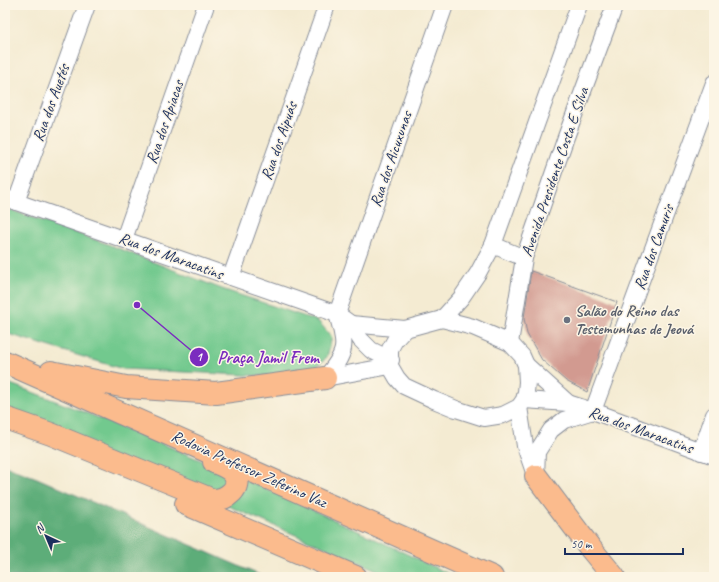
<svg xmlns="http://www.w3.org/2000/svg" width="719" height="582" viewBox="0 0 719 582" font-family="Caveat,sans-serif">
  <rect width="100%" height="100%" fill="#fcf5e5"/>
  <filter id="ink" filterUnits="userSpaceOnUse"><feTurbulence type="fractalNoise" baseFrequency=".025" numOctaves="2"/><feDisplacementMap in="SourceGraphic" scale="8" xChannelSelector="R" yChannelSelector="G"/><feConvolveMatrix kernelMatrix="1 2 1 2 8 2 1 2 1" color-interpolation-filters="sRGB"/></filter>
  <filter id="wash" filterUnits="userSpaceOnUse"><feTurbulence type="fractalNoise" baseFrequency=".012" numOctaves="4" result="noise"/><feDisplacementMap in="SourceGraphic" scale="16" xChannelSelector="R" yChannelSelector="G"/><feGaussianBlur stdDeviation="0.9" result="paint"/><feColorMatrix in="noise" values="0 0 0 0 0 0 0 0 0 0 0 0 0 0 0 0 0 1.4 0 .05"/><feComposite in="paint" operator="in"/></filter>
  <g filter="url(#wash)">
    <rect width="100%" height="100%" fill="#f4ebd2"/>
    <g fill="#72c98e" stroke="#467c76">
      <path d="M5 208 110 245 222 289 318 321 332 337 327 357 304 378 123 369 5 333Z"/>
      <path d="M5 382C158 438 308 506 455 577H393L52 430 5 413Z"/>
    </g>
    <path fill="#5dad79" stroke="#3c6e6c" d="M5 466 37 478 264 577H5Z"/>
    <g id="blocks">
      <path fill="#d29a90" d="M531 271 617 302 587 392 566 381 542 360 527 334 524 318Z"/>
    </g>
  </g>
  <g filter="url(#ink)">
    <use href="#blocks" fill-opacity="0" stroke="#888d98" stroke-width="1"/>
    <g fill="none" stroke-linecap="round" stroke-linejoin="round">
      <g stroke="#888d98" stroke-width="18">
        <g id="street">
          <path d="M5 198 337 314 351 324 360 339 371 350 391 360"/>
          <path d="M16 202 87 5"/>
          <path d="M124 239 206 5"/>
          <path d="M493 245 524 258"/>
          <path d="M231 277 327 5"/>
          <path d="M442 319 473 327 510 343 522 356 526 365 527 382 526 392 524 400 519 407 503 415 484 418 456 409 434 400 404 386 397 378 390 366V349L395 340 405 329Z"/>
          <path d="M442 319 461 298 478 273 493 245 579 5"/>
          <path d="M351 324 405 329"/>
          <path d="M510 343 524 258 566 137 615 5"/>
          <path d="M526 365 568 403"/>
          <path d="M325 378C347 352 347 346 337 314L445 5"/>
          <path d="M325 378 390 366"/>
          <path d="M524 400 568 403 593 411 714 456"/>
          <path d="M519 407 525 446 533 469"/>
          <path d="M701 452 714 415"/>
          <path d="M536 476 537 452 551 430 564 420 593 411 714 83"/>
        </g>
      </g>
      <g stroke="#888d98" stroke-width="24">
        <g id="highway">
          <path d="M5 362 492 577"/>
          <path d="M51 372 126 387 216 393 325 378"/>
          <path d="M5 418 51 434 213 500C226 500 243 488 234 474 229 467 221 465 214 462"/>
          <path d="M536 476 591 549 614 577"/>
          <path d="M186 504 356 577"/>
        </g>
      </g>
      <use href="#street" stroke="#fff" stroke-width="16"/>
      <use href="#highway" stroke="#fbbb8d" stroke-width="22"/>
    </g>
  </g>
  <circle fill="#6b7280" stroke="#fcf5e5" stroke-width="1.5" cx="567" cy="320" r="4"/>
  <g text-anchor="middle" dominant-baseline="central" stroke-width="3" stroke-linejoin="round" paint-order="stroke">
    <g font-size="16" fill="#1b2f5e" stroke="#fcf5e5">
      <text transform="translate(51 103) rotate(-70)">Rua dos Auetés</text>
      <text transform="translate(165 122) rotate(-71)">Rua dos Apiacas</text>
      <text transform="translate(279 141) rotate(-71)">Rua dos Aipuás</text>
      <text transform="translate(391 159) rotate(-71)">Rua dos Aicuxunas</text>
      <text transform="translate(555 172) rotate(-71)">Avenida Presidente Costa E Silva</text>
      <text transform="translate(654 247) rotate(-70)">Rua dos Camuris</text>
      <text transform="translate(171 256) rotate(20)">Rua dos Maracatins</text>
      <text transform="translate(641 430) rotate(20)">Rua dos Maracatins</text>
      <text transform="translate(249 469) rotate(24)">Rodovia Professor Zeferino Vaz</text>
    </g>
    <g font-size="16" font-weight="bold" fill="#5b616d" stroke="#fcf5e5" text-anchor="start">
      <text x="575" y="311">Salão do Reino das<tspan x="575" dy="18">Testemunhas de Jeová</tspan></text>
    </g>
  </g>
  <path fill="none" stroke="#7b2cbf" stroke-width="1.5" d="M137 305L199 357"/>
  <g fill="#7b2cbf" stroke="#fcf5e5" stroke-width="1.5">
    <circle cx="137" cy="305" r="4"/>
    <circle cx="199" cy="357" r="10"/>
  </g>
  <g font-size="12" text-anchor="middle" font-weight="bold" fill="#fff">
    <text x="199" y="361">1</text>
  </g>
  <g font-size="17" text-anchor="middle" font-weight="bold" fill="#7b2cbf" stroke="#fcf5e5" stroke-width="3" stroke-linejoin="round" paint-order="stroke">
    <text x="268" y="363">Praça Jamil Frem</text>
  </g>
  <rect width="719" height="582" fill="none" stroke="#fcf5e5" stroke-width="20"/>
  <g transform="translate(46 536) rotate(316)" stroke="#fcf5e5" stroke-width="3" paint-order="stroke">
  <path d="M0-3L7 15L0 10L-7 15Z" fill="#1b2f5e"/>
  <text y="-6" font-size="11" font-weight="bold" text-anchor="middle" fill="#1b2f5e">N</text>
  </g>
  <path d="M565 548v6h118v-6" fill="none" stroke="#1b2f5e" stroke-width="2"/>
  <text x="571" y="548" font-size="12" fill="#1b2f5e" stroke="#fcf5e5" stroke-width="3" paint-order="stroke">50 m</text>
</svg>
